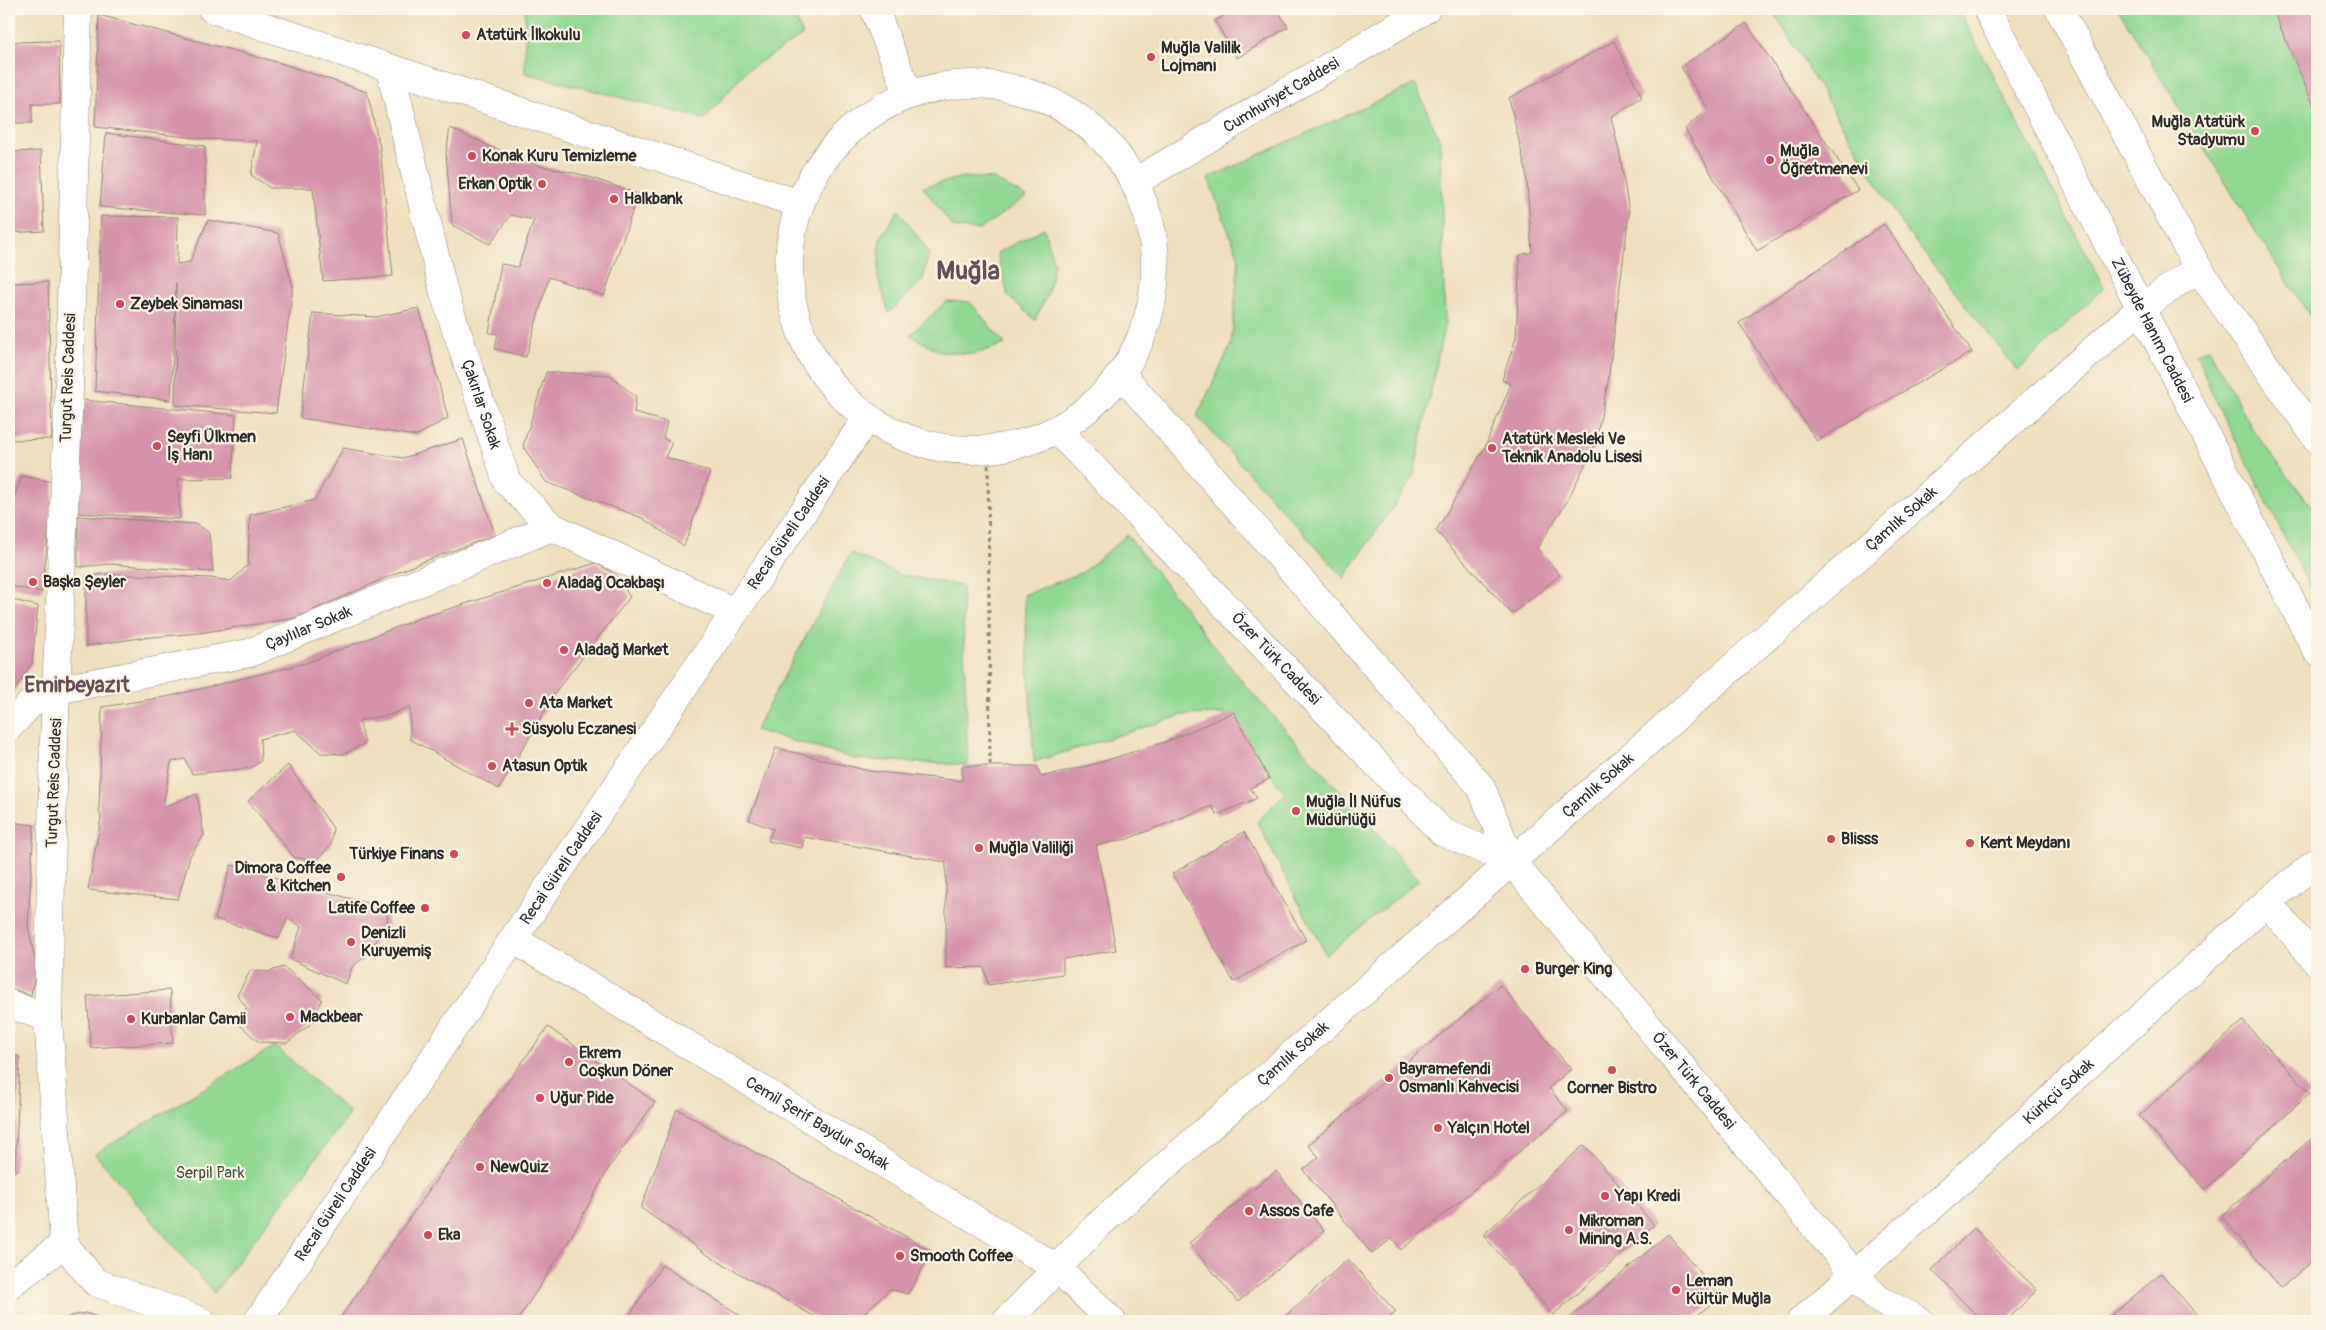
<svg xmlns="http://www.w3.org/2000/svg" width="2326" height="1330" viewBox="0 0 2326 1330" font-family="Pangolin,sans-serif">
  <rect width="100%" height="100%" fill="#fcf5e5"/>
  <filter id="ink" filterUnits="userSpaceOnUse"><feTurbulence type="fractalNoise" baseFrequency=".02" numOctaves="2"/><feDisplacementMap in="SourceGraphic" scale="10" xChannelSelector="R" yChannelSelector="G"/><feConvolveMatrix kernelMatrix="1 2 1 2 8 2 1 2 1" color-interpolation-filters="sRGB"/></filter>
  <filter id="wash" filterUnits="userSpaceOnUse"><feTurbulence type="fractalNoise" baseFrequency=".0096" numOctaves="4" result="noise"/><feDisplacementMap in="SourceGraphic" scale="20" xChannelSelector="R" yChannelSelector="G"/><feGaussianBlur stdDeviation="1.12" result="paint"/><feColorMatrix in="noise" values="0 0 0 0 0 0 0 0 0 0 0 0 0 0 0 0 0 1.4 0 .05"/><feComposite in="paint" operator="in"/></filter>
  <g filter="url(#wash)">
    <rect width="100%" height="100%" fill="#efdfbe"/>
    <g fill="#91d892" stroke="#5e825e">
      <path d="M525 9H791L803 35 746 71 705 119 525 73Z"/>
      <path d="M1772 9H1958L2104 287 2018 371 1904 228Z"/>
      <path d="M2118 9H2317V327L2269 253Z"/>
      <path d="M1415 84 1440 141 1445 322 1413 478 1344 578 1197 416 1231 345 1239 258 1208 178Z"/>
      <path d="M963 177 994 179 1026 197 979 230 953 227 923 187Z"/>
      <path d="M898 210 929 252 923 280 889 313 878 278 880 239Z"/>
      <path d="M1044 228 1054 264 1048 293 1035 320 1008 296 997 253Z"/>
      <path d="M947 301 970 302 1005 344 975 354 941 352 910 335Z"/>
      <path d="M2209 349 2253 430 2317 514V601L2213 395 2196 353Z"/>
      <path d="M1127 535 1245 685 1419 880 1326 955 1257 822 1285 793 1223 714 1183 715 1034 762 1024 595 1083 572Z"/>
      <path d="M851 553 900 575 962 586 968 765 855 759 755 730Z"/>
      <path d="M275 1046 350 1113 214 1293 95 1154Z"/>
    </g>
    <g id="blocks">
      <g fill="#d593aa">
        <path d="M1235 9H1277L1288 27 1237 58 1215 21Z"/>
        <path d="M2274 9H2317V113L2273 10Z"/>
        <path d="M99 15 277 62 367 92 380 148 393 276 323 281 313 188H270L251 175 257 141 206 139 95 127Z"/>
        <path d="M1746 23 1858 190 1757 251 1685 129 1708 108 1681 67Z"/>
        <path d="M59 41 60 104H32V123H9V42Z"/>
        <path d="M1614 41 1642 97 1611 117 1620 155 1629 213 1608 382 1595 445 1566 503 1537 548 1560 575 1512 614 1436 531 1485 447 1511 384 1502 380 1516 338 1520 255 1532 252 1526 171 1509 98Z"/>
        <path d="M450 128 525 162 583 175 638 194 604 296 549 277 526 357 495 349 498 334 489 333 501 264 518 267 534 220 511 215 490 244 452 225 446 154Z"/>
        <path d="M106 133 205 146V215L100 207Z"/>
        <path d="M41 151 44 231 9 233V152Z"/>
        <path d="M101 216 178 217 177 264 190 262 208 220 278 233 293 286 276 413 175 405 176 283 171 400 95 391Z"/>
        <path d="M1884 224 1972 352 1817 441 1739 323Z"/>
        <path d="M48 282 52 439 9 440V283Z"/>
        <path d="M419 308 448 418 416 436 300 418 313 313 376 317Z"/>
        <path d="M546 372 610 375 636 397 634 413 667 422 663 438 672 443 665 457 710 472 684 546 642 518 546 482 523 446Z"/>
        <path d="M82 400 236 415 232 478 178 479 180 519 77 513Z"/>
        <path d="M463 439 495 535 417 564 295 618 199 633 140 638 86 646V576L105 574 212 578 231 581 248 565 250 515 315 500 343 448 403 458Z"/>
        <path d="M22 476 54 482 42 592 9 586V502H12Z"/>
        <path d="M78 516 197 524 209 533 213 572 110 564 78 567Z"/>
        <path d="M596 563 616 575 630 597 559 687 499 789 410 739V706L391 715 359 720 365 743 344 754 321 753 295 730 260 739 261 761 251 768 192 774 185 759 171 762 163 807 197 794 204 835 190 856 178 899 88 890 101 818 99 810 102 707 171 696 306 663 420 618Z"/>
        <path d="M9 599 38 606 32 663 14 691 9 688Z"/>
        <path d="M1234 712 1269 779 1250 788 1257 798 1217 815 1212 806 1127 839 1096 845 1116 950 1063 959V974L988 985 984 967 946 968V862L804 837 802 848 768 841 773 829 749 820 776 748 869 771 962 781V766H1037L1041 777 1091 765 1168 741Z"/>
        <path d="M288 765 333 828 331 845 316 861 294 857 248 801Z"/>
        <path d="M9 822 34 825 28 925 36 966 31 996 9 987Z"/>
        <path d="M1244 832 1306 940 1234 982 1172 874Z"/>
        <path d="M231 865 380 907 387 913 388 932 377 939 371 952 352 967 346 984 290 959 301 927 288 917 279 938 215 919Z"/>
        <path d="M284 967 322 999 313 1022 287 1043 259 1042 233 1019 247 1008 237 995 251 970 267 972Z"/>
        <path d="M1500 985 1571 1069 1549 1088 1568 1111 1401 1250 1392 1238 1372 1254 1303 1170 1319 1157 1308 1145Z"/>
        <path d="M170 990 173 1043 91 1048 87 996Z"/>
        <path d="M2243 1021 2310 1093 2205 1189 2139 1116Z"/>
        <path d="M548 1027 655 1102 608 1169 567 1244 517 1321H338L443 1170Z"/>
        <path d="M9 1057H20L15 1172 9 1171Z"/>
        <path d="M677 1109 932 1251 908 1294 890 1289 861 1316 848 1321H822L706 1254 641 1208Z"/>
        <path d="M2317 1134V1257L2281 1288 2221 1216Z"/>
        <path d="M1584 1145 1654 1225 1553 1315 1483 1235Z"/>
        <path d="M1276 1171 1324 1231 1238 1302 1189 1243Z"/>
        <path d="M1974 1228 2037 1290 2006 1321H1982L1932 1270Z"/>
        <path d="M1668 1234 1720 1296 1691 1321H1566Z"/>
        <path d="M1348 1259 1396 1312 1386 1321H1280Z"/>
        <path d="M662 1265 749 1321H626Z"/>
        <path d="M2161 1273 2202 1321H2105Z"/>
        <path d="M85 1313 97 1317 102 1321H61L71 1316Z"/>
      </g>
    </g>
  </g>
  <g filter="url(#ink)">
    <use href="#blocks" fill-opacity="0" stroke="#8d8574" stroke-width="1"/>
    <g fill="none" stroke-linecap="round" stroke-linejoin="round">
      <g stroke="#8d8574" stroke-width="29">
        <g id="street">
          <path d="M212 9 800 204"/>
          <path id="s1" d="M390 69 444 293 507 482 552 527 735 612"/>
          <path id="s2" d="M9 727 32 702 56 690 249 653 552 527"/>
          <path d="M2267 902 2317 962"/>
          <path id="s3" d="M513 939 1058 1269 1112 1321"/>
          <path d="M9 1004 48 1018"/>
          <path d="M9 1285 64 1244"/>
          <path id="s4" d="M1007 1321 1096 1227 2141 308"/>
          <path id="s5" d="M1801 1321 1944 1196 2267 902 2317 862"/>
        </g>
      </g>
      <g stroke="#8d8574" stroke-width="29">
        <g id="secondary">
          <path d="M78 9 69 390 54 741 48 1018 64 1244 95 1282 201 1321"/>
          <path d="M874 9 909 95"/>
          <path id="s6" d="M1987 9 2317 651"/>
          <path d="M2059 9 2198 268 2317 439"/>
          <circle cx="972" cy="267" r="183"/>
          <path id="s7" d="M1135 182 1426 9"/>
          <path d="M2141 308 2198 268"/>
          <path id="s8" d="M1122 375 1481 787 1511 861 1855 1275 1878 1299 1920 1321"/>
          <path id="s9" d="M1058 431 1442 832 1511 861"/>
          <path id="s10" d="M258 1321 513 939 867 418"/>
        </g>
      </g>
      <path stroke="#8d8574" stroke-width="3" stroke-dasharray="4 4" stroke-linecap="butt" d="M988 449 990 764"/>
      <use href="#street" stroke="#fff" stroke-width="28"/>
      <use href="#secondary" stroke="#fff" stroke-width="28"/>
    </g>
  </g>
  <g fill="#d1495b" stroke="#fcf5e5" stroke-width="2">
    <circle cx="466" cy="35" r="5"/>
    <circle cx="1151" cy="57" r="5"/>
    <circle cx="2255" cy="131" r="5"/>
    <circle cx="472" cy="156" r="5"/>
    <circle cx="1770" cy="160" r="5"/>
    <circle cx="542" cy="184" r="5"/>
    <circle cx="614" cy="199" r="5"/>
    <circle cx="120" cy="304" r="5"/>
    <circle cx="157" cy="446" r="5"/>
    <circle cx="1492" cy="448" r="5"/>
    <circle cx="33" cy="582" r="5"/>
    <circle cx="547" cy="583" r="5"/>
    <circle cx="564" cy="650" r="5"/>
    <circle cx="529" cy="703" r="5"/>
    <path d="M509.5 721.5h5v5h5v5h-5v5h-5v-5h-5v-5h5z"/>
    <circle cx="492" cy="766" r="5"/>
    <circle cx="1296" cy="811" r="5"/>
    <circle cx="1831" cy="839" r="5"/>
    <circle cx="1970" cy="843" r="5"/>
    <circle cx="979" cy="848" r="5"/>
    <circle cx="454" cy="854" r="5"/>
    <circle cx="341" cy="877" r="5"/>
    <circle cx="425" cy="908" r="5"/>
    <circle cx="351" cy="942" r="5"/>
    <circle cx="1525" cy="969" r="5"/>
    <circle cx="290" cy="1017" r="5"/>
    <circle cx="131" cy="1019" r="5"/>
    <circle cx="569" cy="1062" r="5"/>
    <circle cx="1612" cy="1070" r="5"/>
    <circle cx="1389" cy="1078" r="5"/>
    <circle cx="540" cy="1098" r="5"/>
    <circle cx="1438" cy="1128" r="5"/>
    <circle cx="480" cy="1167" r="5"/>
    <circle cx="1605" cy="1196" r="5"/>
    <circle cx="1249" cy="1211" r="5"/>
    <circle cx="1569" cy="1230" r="5"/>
    <circle cx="428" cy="1235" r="5"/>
    <circle cx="900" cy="1256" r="5"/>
    <circle cx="1676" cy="1290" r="5"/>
  </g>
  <g text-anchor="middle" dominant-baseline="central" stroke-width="4.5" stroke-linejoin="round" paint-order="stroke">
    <g font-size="16" font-weight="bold" fill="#2b2b2b" stroke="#fcf5e5" text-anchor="start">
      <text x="476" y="35">Atatürk İlkokulu</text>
      <text x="1161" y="48">Muğla Valilik<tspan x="1161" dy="18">Lojmanı</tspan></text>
      <text x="2245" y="122" text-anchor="end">Muğla Atatürk<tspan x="2245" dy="18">Stadyumu</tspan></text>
      <text x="1780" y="151">Muğla<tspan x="1780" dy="18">Öğretmenevi</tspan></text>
      <text x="482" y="156">Konak Kuru Temizleme</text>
      <text x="532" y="184" text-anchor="end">Erkan Optik</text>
      <text x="624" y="199">Halkbank</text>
      <text x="130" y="304">Zeybek Sinaması</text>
      <text x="167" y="437">Seyfi Ülkmen<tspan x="167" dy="18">İş Hanı</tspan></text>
      <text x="1502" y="439">Atatürk Mesleki Ve<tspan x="1502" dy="18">Teknik Anadolu Lisesi</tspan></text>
      <text x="43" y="582">Başka Şeyler</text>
      <text x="557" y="583">Aladağ Ocakbaşı</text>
      <text x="574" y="650">Aladağ Market</text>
      <text x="539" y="703">Ata Market</text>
      <text x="522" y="729">Süsyolu Eczanesi</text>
      <text x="502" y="766">Atasun Optik</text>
      <text x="1306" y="802">Muğla İl Nüfus<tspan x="1306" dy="18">Müdürlüğü</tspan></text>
      <text x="1841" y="839">Blisss</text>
      <text x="1980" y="843">Kent Meydanı</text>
      <text x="989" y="848">Muğla Valiliği</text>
      <text x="444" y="854" text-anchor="end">Türkiye Finans</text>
      <text x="331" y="868" text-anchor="end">Dimora Coffee<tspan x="331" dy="18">&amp; Kitchen</tspan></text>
      <text x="415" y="908" text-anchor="end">Latife Coffee</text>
      <text x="361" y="933">Denizli<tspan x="361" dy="18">Kuruyemiş</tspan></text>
      <text x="1535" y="969">Burger King</text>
      <text x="300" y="1017">Mackbear</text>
      <text x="141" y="1019">Kurbanlar Camii</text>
      <text x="579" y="1053">Ekrem<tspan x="579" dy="18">Coşkun Döner</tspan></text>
      <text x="1399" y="1069">Bayramefendi<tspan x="1399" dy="18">Osmanlı Kahvecisi</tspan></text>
      <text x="1612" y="1088" text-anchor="middle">Corner Bistro</text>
      <text x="550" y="1098">Uğur Pide</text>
      <text x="1448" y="1128">Yalçın Hotel</text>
      <text x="490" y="1167">NewQuiz</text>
      <text x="1615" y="1196">Yapı Kredi</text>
      <text x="1259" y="1211">Assos Cafe</text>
      <text x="1579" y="1221">Mikroman<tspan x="1579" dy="18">Mining A.S.</tspan></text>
      <text x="438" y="1235">Eka</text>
      <text x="910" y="1256">Smooth Coffee</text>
      <text x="1686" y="1281">Leman<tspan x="1686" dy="18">Kültür Muğla</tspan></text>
    </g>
    <g font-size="16" fill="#2b2b2b" stroke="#fcf5e5">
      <text stroke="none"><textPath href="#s7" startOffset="170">Cumhuriyet Caddesi</textPath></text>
      <text stroke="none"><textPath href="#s6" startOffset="361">Zübeyde Hanım Caddesi</textPath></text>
      <text transform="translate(68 378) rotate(-88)">Turgut Reis Caddesi</text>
      <text stroke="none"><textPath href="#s1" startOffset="348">Çakırlar Sokak</textPath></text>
      <text stroke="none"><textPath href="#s4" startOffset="1202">Çamlık Sokak</textPath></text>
      <text stroke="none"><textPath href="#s10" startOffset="950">Recai Güreli Caddesi</textPath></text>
      <text stroke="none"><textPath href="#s2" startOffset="322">Çaylılar Sokak</textPath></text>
      <text stroke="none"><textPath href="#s9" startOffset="315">Özer Türk Caddesi</textPath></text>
      <text transform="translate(54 783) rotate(-88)">Turgut Reis Caddesi</text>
      <text stroke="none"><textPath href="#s4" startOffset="798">Çamlık Sokak</textPath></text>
      <text stroke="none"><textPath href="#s10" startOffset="545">Recai Güreli Caddesi</textPath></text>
      <text stroke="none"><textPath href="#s4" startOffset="392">Çamlık Sokak</textPath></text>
      <text stroke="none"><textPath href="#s8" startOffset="912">Özer Türk Caddesi</textPath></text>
      <text stroke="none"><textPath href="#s5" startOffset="345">Kürkçü Sokak</textPath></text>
      <text stroke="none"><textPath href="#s3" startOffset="356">Cemil Şerif Baydur Sokak</textPath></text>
      <text stroke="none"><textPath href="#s10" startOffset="140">Recai Güreli Caddesi</textPath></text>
    </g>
    <g font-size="16" fill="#445645" stroke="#fcf5e5">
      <text x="210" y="1173">Serpil Park</text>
    </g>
    <g font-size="21" font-weight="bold" fill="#664f57" stroke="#fcf5e5">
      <text x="77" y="685">Emirbeyazıt</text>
    </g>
    <g font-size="26" font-weight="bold" fill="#664f57" stroke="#fcf5e5">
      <text x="968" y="271">Muğla</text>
    </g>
  </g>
  <rect width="2326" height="1330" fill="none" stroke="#fcf5e5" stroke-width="30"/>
</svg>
